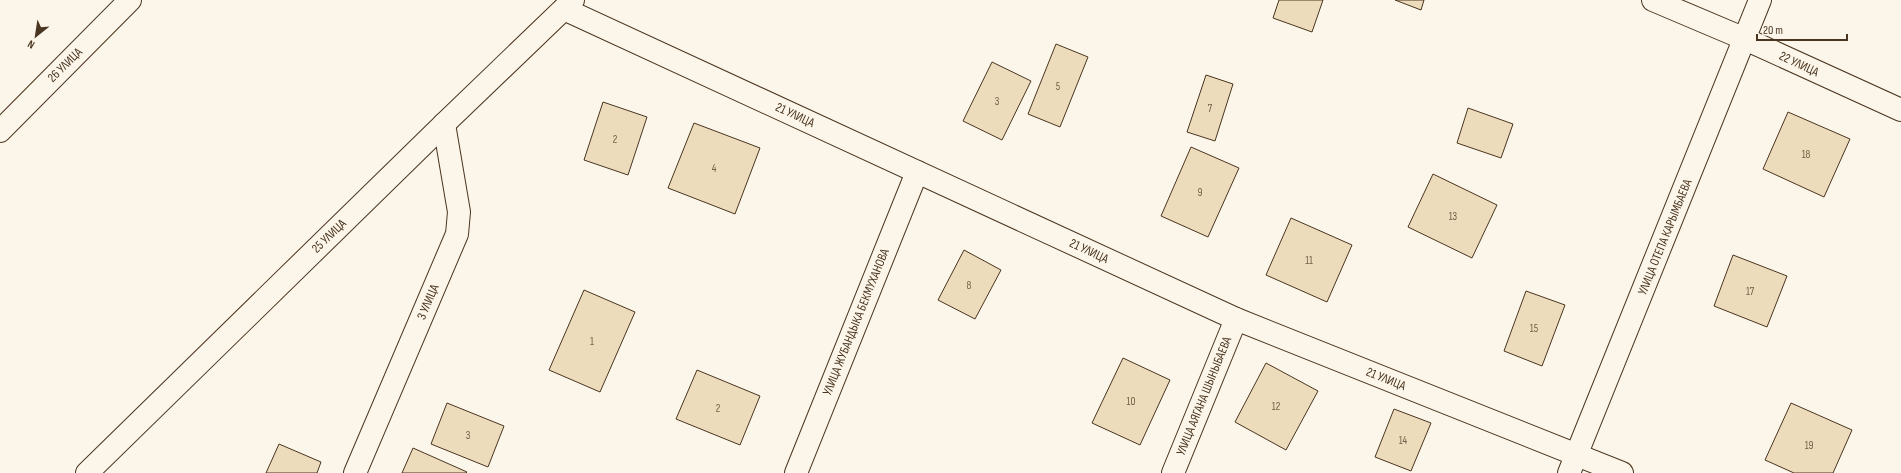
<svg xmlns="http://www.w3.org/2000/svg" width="1901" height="473" viewBox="0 0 1901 473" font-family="'Sofia Sans Condensed',sans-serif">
  <rect width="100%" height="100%" fill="#fbf6e9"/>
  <g fill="#ecdcbc" stroke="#4a3520">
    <path d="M1279 0H1323L1312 32 1273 18Z"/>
    <path d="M1395 0H1424L1421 10Z"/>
    <path d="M1056 44 1088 57 1060 127 1028 114Z"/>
    <path d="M992 62 1031 81 1002 140 963 121Z"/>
    <path d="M1206 75 1233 84 1215 141 1187 132Z"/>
    <path d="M603 102 647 117 628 175 584 160Z"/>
    <path d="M1468 108 1513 124 1501 158 1457 143Z"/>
    <path d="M1788 112 1850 139 1824 197 1763 169Z"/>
    <path d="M694 123 760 148 735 214 668 188Z"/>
    <path d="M1191 147 1239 168 1208 237 1161 216Z"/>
    <path d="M1433 174 1497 205 1472 258 1408 227Z"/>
    <path d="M1291 218 1352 245 1327 302 1266 275Z"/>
    <path d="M964 250 1001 270 975 319 938 300Z"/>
    <path d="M1733 255 1787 276 1767 327 1714 306Z"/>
    <path d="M584 290 635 312 600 392 549 370Z"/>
    <path d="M1526 291 1565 305 1542 366 1504 351Z"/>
    <path d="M1123 358 1170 380 1140 445 1092 423Z"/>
    <path d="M1266 363 1318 391 1286 450 1235 422Z"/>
    <path d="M697 370 760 396 740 445 676 419Z"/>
    <path d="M447 403 504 426 488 467 431 444Z"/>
    <path d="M1791 403 1852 430 1833 473H1794L1765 460Z"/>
    <path d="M1394 409 1431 423 1411 471 1375 457Z"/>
    <path d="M279 444 321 462 317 473H266Z"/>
    <path d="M413 448 467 472 466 473H402Z"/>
  </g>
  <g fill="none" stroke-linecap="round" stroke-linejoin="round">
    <g stroke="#4a3520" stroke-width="24">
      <g id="minor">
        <path d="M1653 0 1745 39 1901 110"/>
        <path d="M564 9 1236 319 1622 473"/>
        <path d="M0 131 130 0"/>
        <path d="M87 473 444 124 573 0"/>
        <path d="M355 473 457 234 459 212 444 124"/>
        <path d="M796 473 917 172"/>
        <path d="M1173 473 1236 319"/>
        <path d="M1569 473 1760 0"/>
      </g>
    </g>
    <use href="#minor" stroke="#fbf6e9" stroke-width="22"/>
  </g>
  <g text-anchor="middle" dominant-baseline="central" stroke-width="3" stroke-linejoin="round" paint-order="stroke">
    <g font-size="11" fill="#725f47">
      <text x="1058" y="86">5</text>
      <text x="997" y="101">3</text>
      <text x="1210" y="108">7</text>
      <text x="615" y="139">2</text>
      <text x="1806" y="154">18</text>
      <text x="714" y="168">4</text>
      <text x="1200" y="192">9</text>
      <text x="1453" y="216">13</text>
      <text x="1309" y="260">11</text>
      <text x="969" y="285">8</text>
      <text x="1750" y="291">17</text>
      <text x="1534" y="328">15</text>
      <text x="592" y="341">1</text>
      <text x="1131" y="401">10</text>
      <text x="1276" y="406">12</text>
      <text x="718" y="408">2</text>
      <text x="468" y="435">3</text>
      <text x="1403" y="440">14</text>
      <text x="1809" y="445">19</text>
    </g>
    <g font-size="13" fill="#4a3520" stroke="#fbf6e9">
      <text transform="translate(1799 64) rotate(25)">22 УЛИЦА</text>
      <text transform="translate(65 65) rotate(-45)">26 УЛИЦА</text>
      <text transform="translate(795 115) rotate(25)">21 УЛИЦА</text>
      <text transform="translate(329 236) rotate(-44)">25 УЛИЦА</text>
      <text transform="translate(1665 237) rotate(-68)">УЛИЦА ОТЕПА КАРЫМБАЕВА</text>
      <text transform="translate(1089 251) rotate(25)">21 УЛИЦА</text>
      <text transform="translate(428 302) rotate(-67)">3 УЛИЦА</text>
      <text transform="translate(856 322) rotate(-68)">УЛИЦА ЖУБАНДЫКА БЕКМУХАНОВА</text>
      <text transform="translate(1386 379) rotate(22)">21 УЛИЦА</text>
      <text transform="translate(1204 396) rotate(-68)">УЛИЦА АЯГАНА ШЫНЫБАЕВА</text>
    </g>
  </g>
  <g transform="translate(36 36) rotate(210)" stroke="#fbf6e9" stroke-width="3" paint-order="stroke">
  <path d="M0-3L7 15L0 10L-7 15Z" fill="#4a3520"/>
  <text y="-6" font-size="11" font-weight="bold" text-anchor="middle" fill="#4a3520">N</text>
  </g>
  <path d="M1757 34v6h90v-6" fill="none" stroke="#4a3520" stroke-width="2"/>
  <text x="1763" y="34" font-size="12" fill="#4a3520" stroke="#fbf6e9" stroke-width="3" paint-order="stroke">20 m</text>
</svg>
